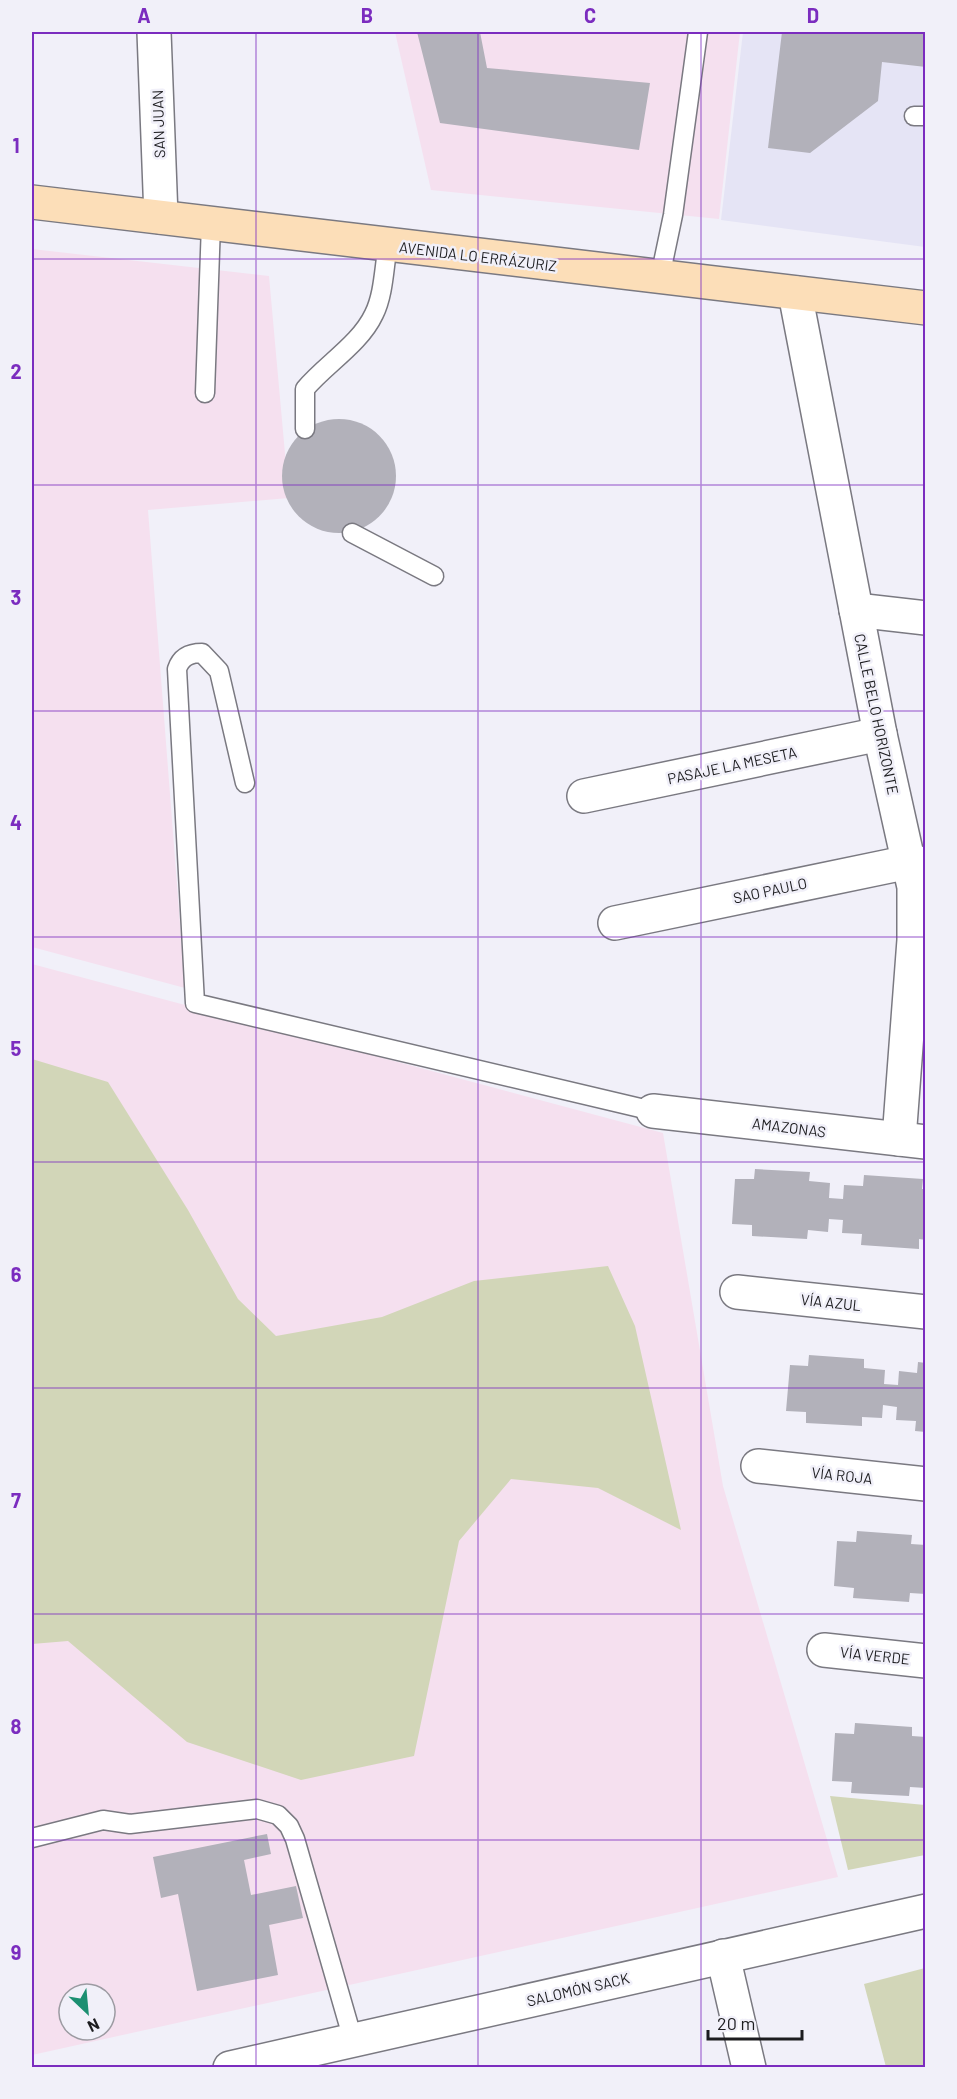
<svg xmlns="http://www.w3.org/2000/svg" width="957" height="2099" viewBox="0 0 957 2099" font-family="Barlow,sans-serif">
  <rect width="100%" height="100%" fill="#f1f0f9"/>
  <path fill="#e5e4f5" d="M743 32H925V247L721 220Z"/>
  <g fill="#f5e0ef" fill-rule="evenodd">
    <path d="M395 32H740L719 219 431 190Z"/>
    <path d="M32 249 269 276 289 498 148 510 185 988 32 947Z"/>
    <path d="M32 964 663 1133 723 1486 838 1877 32 2055ZM69 1994H105V2030H69Z"/>
  </g>
  <g fill="#d2d6b8">
    <path d="M32 1059 108 1082 188 1210 238 1299 276 1336 382 1317 474 1281 608 1266 635 1326 681 1530 598 1488 511 1479 459 1541 414 1756 301 1780 187 1742 68 1641 32 1644Z"/>
    <path d="M830 1796 925 1805V1855L848 1870Z"/>
    <path d="M925 1968V2067H886L864 1984Z"/>
  </g>
  <g fill="#b2b1ba">
    <path d="M417 32H480L487 68 650 83 639 150 440 123Z"/>
    <path d="M782 32H926V67L882 62 878 101 810 153 768 148Z"/>
    <circle cx="339" cy="476" r="57"/>
    <path d="M755 1169 810 1172 809 1181 830 1183 829 1198 843 1199 844 1185 863 1186 864 1175 923 1179 922 1189H926V1240L919 1239V1249L861 1245 862 1234 842 1233 843 1220 829 1219 828 1232 808 1230 807 1239 752 1236V1225L732 1224 735 1179H754Z"/>
    <path d="M809 1355 864 1359V1368L885 1370 884 1384 898 1385 899 1371 917 1373 918 1362 926 1363V1432L915 1431 916 1421 896 1420 897 1407 883 1405 882 1418 862 1417V1426L806 1423V1412L786 1411 790 1365 808 1366Z"/>
    <path d="M857 1531 912 1535 911 1544 926 1545V1594L910 1593 909 1602 853 1598 854 1588 834 1586 837 1541 856 1542Z"/>
    <path d="M855 1723 912 1727V1736L926 1737V1788L910 1787 909 1796 851 1793 852 1782 832 1781 835 1733 854 1734Z"/>
    <path d="M267 1834 271 1854 244 1860 251 1895 296 1886 303 1918 269 1925 278 1975 197 1991 178 1894 161 1898 153 1857Z"/>
  </g>
  <g fill="none" stroke-linecap="round" stroke-linejoin="round">
    <g stroke="#7a7981" stroke-width="21">
      <g id="service">
        <path d="M914 116H926"/>
        <path d="M660 277 673 215 698 32"/>
        <path d="M205 393 211 224"/>
        <path d="M305 429V389C326 364 360 344 374 314 384 294 384 266 388 245"/>
        <path d="M352 533 434 576"/>
        <path d="M245 783 219 671 202 653C190 653 181 657 177 669L195 1003 653 1111"/>
        <path d="M32 1838 103 1820 130 1824 257 1809 278 1815 289 1826 295 1839 353 2040"/>
      </g>
    </g>
    <g stroke="#7a7981" stroke-width="36">
      <g id="minor">
        <path d="M154 32 161 217"/>
        <path d="M795 293 880 734 914 887V940L899 1139"/>
        <path d="M856 610 926 618"/>
        <path d="M584 796 880 734"/>
        <path d="M615 923 909 862 926 864"/>
        <path d="M653 1111 926 1142"/>
        <path d="M737 1292 926 1312"/>
        <path d="M758 1466 926 1484"/>
        <path d="M824 1650 926 1661"/>
        <path d="M723 1956 749 2068"/>
      </g>
    </g>
    <g stroke="#7a7981" stroke-width="36">
      <path id="tertiary" d="M230 2068 926 1911"/>
    </g>
    <g stroke="#7a7981" stroke-width="36">
      <path id="secondary" d="M32 202 926 308"/>
    </g>
    <use href="#service" stroke="#fff" stroke-width="18"/>
    <use href="#minor" stroke="#fff" stroke-width="33"/>
    <use href="#tertiary" stroke="#fff" stroke-width="33"/>
    <use href="#secondary" stroke="#fcdeb8" stroke-width="33"/>
  </g>
  <path fill="none" stroke="#7b2cbf" stroke-width="1.5" stroke-opacity="0.55" d="M256 32V2068M478 32V2068M701 32V2068M32 259H926M32 485H926M32 711H926M32 937H926M32 1162H926M32 1388H926M32 1614H926M32 1840H926"/>
  <g text-anchor="middle" dominant-baseline="central" stroke-width="5" stroke-linejoin="round" paint-order="stroke">
    <g font-size="15" fill="#1c1c1f" stroke="#f1f0f9">
      <text transform="translate(158 124) rotate(-92)">SAN JUAN</text>
      <text transform="translate(478 256) rotate(7)">AVENIDA LO ERRÁZURIZ</text>
      <text transform="translate(877 714) rotate(78)">CALLE BELO HORIZONTE</text>
      <text transform="translate(732 765) rotate(-12)">PASAJE LA MESETA</text>
      <text transform="translate(770 890) rotate(-12)">SAO PAULO</text>
      <text transform="translate(789 1127) rotate(7)">AMAZONAS</text>
      <text transform="translate(831 1302) rotate(6)">VÍA AZUL</text>
      <text transform="translate(842 1475) rotate(6)">VÍA ROJA</text>
      <text transform="translate(875 1655) rotate(6)">VÍA VERDE</text>
      <text transform="translate(578 1989) rotate(-13)">SALOMÓN SACK</text>
    </g>
  </g>
  <rect width="957" height="2099" fill="none" stroke="#f1f0f9" stroke-width="66"/>
  <g transform="translate(87 2012) rotate(154)"><circle r="28" fill="#f1f0f9" stroke="#9c9ba2" stroke-width="1.5"/>
  <path d="M0-4.5L10 22L0 15L-10 22Z" fill="#1c8f71"/>
  <text y="-9" font-size="16" font-weight="bold" text-anchor="middle" fill="#1c1c1f">N</text>
  </g>
  <path d="M708 2030v9h94v-9" fill="none" stroke="#1c1c1f" stroke-width="3"/>
  <text x="717" y="2030" font-size="18" fill="#1c1c1f" stroke="#f1f0f9" stroke-width="4.5" paint-order="stroke">20 m</text>
  <rect x="33" y="33" width="891" height="2033" fill="none" stroke="#7b2cbf" stroke-width="2"/>
  <g font-size="20" text-anchor="middle" font-weight="bold" fill="#7b2cbf">
    <text x="144" y="23">A</text>
    <text x="367" y="23">B</text>
    <text x="590" y="23">C</text>
    <text x="813" y="23">D</text>
    <text x="16" y="153">1</text>
    <text x="16" y="379">2</text>
    <text x="16" y="605">3</text>
    <text x="16" y="830">4</text>
    <text x="16" y="1056">5</text>
    <text x="16" y="1282">6</text>
    <text x="16" y="1508">7</text>
    <text x="16" y="1734">8</text>
    <text x="16" y="1960">9</text>
  </g>
</svg>
